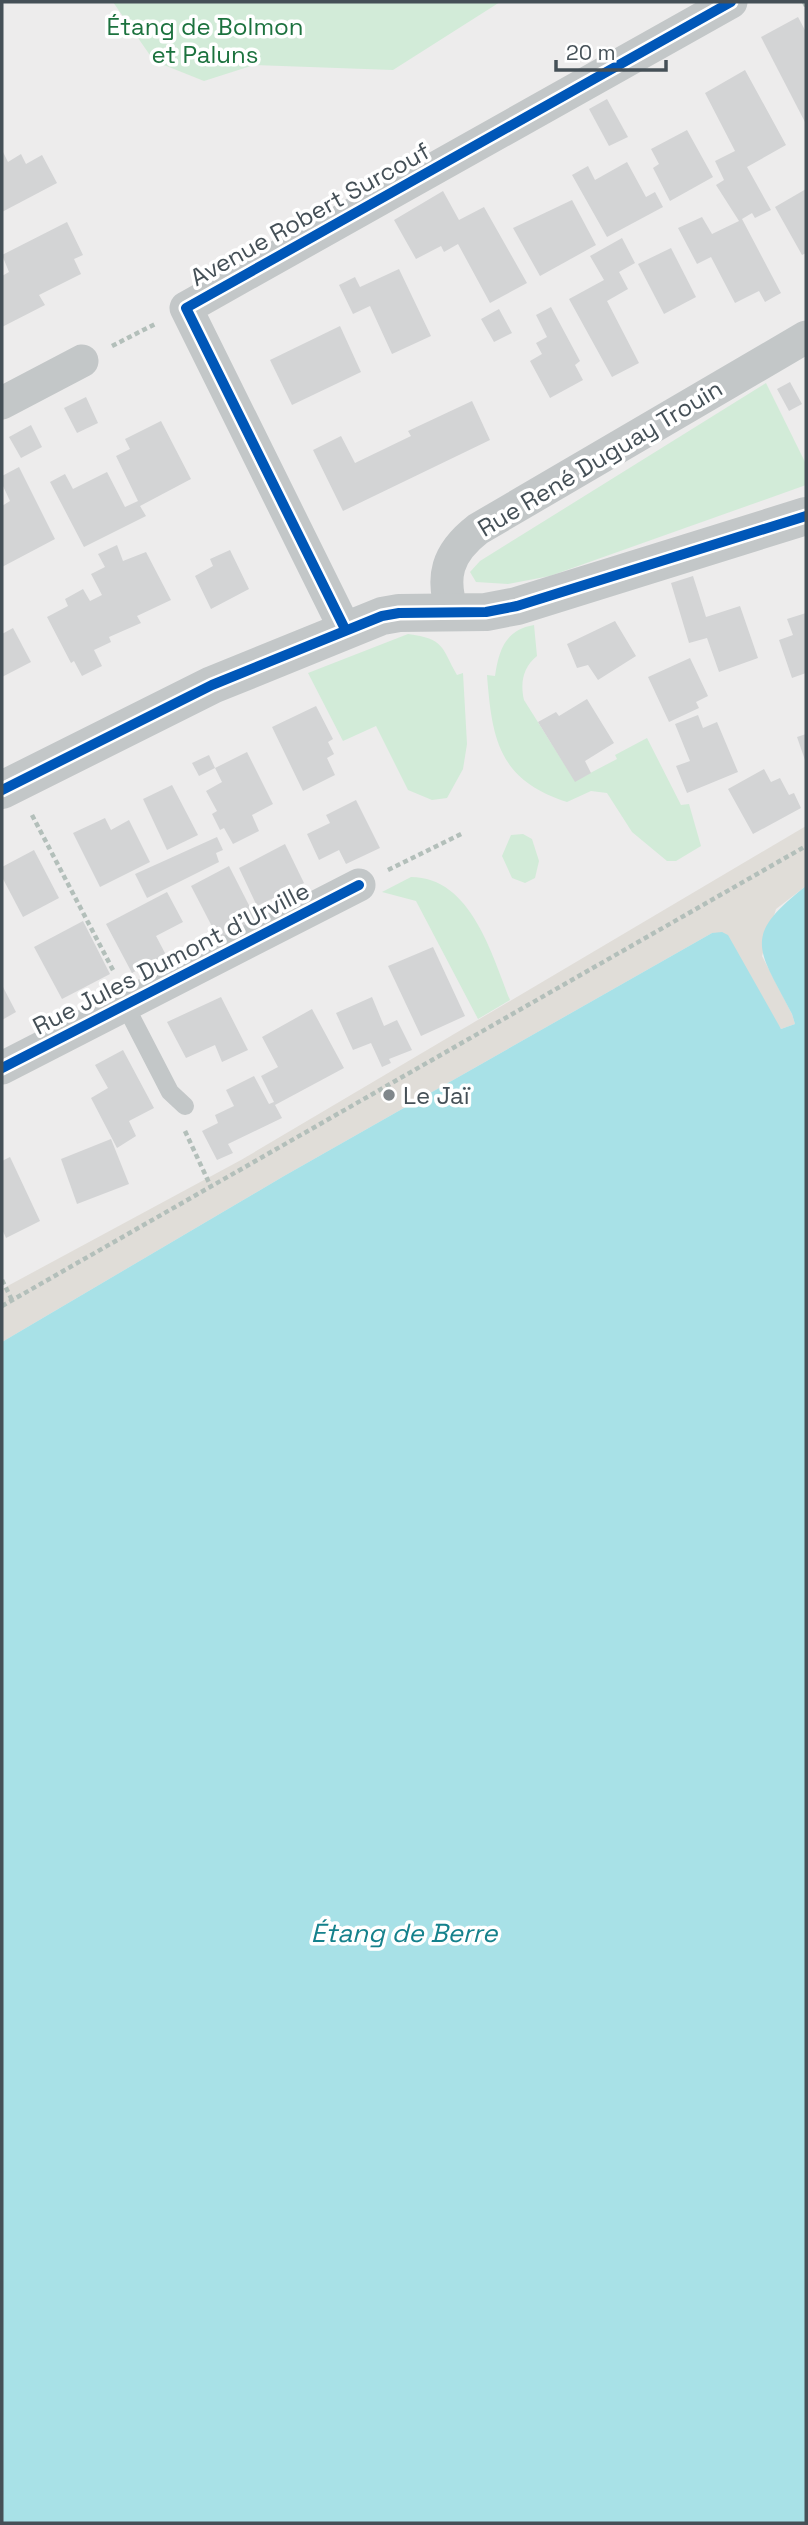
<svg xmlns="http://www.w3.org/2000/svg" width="808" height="2525" viewBox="0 0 808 2525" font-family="'Space Grotesk',sans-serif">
  <rect width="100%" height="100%" fill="#edecec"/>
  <g fill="#d2ebd8">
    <path d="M113 2H500L393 70 254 65 204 81 154 61Z"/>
    <path d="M766 383 806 464V485L550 576 508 584 476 582 470 572 480 561Z"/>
    <path d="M534 625 537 656C523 667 520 683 524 700L575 781 617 759 615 755 647 738 681 805 689 804 701 846 676 861H667L632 832 607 793 591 791 567 802C499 780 492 740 487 675L495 676C499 650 505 630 534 625Z"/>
    <path d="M408 634C445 639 441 647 457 675L463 673 467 744 463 769 447 798 432 800 408 790 376 726 343 741 308 673Z"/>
    <path d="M523 834 532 839 539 861 535 878 525 883 512 878 502 856 511 835Z"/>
    <path d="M411 877C471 877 492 955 510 1000L478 1019 416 901 382 892Z"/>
  </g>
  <path fill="#e0ddd8" d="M806 826V886L776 909 762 956 792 1014 795 1024 781 1029 712 933 284 1176 2 1342V1289L241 1160Z"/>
  <path fill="#a8e1e7" d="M806 886V2523H2V1342L284 1176 712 933 722 932 728 935 781 1029 795 1024 792 1014C758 948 741 937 806 886Z"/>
  <g fill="#d3d4d5">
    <path d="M798 17 806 32V124L761 37Z"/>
    <path d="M745 70 786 145 747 167 771 210 755 218 752 213 742 219 781 293 765 302 759 291 735 303 711 257 697 264 678 228 702 217 712 234 739 221 716 185 724 180 715 161 735 151 705 93Z"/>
    <path d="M607 99 628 137 609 146 589 109Z"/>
    <path d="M687 130 713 177 670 201 653 168 659 164 651 149Z"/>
    <path d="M2 150 8 162 21 154 26 164 42 155 57 183 2 212Z"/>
    <path d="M627 162 646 197 655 192 663 207 607 237 572 175 588 166 595 180Z"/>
    <path d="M806 189V253L802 255 775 207Z"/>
    <path d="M443 191 459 220 484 207 527 283 490 303 458 244 444 252 441 246 416 259 394 220Z"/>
    <path d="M572 200 596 245 540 276 513 228Z"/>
    <path d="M67 222 83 255 74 259 81 274 39 295 45 305 2 327V276L9 272 2 255Z"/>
    <path d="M622 238 635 263 619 272 628 289 607 301 639 363 612 377 569 299 604 280 590 256Z"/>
    <path d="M671 248 696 297 664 314 638 264Z"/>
    <path d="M399 269 431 336 392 354 370 306 353 314 339 285 355 277 360 287Z"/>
    <path d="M551 307 580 361 575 365 583 380 550 398 530 361 542 354 536 343 547 337 536 315Z"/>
    <path d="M499 309 512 333 494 342 481 319Z"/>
    <path d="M340 326 361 372 292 405 270 360Z"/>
    <path d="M790 382 802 404 789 411 777 389Z"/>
    <path d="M86 397 98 423 77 433 64 408Z"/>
    <path d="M472 401 490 440 343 511 313 450 341 436 355 463 411 436 408 431Z"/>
    <path d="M161 421 191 479 140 506 146 516 84 547 50 482 65 474 73 489 107 472 125 507 138 501 116 456 130 449 125 439Z"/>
    <path d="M31 425 42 447 21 458 9 437Z"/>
    <path d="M19 467 55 539 2 567V506L10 501 2 484V476Z"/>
    <path d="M117 545 123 561 146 552 171 600 137 616 141 623 109 637 111 642 94 650 102 666 82 676 74 661 71 663 47 617 68 606 65 599 83 589 90 601 102 595 91 574 105 567 98 554Z"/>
    <path d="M230 550 249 589 211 609 195 576 213 566 210 559Z"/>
    <path d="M693 576 706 617 740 606 758 658 719 672 707 638 689 643 671 583Z"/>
    <path d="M806 613V673L792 678 779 640 793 635 787 619Z"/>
    <path d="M615 621 636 656 598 680 588 665 577 668 567 644Z"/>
    <path d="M13 628 31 662 2 677V634Z"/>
    <path d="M690 658 708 696 696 702 699 708 669 722 648 677Z"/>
    <path d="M587 699 614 743 585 761 591 773 575 782 538 722 556 712 559 716Z"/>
    <path d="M316 706 333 739 328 742 334 754 327 758 335 775 303 791 272 727Z"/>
    <path d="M698 715 703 728 717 722 738 772 687 793 676 766 690 761 675 724Z"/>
    <path d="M806 734V763L797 737Z"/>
    <path d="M247 752 273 804 252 815 259 831 233 844 224 828 220 830 212 814 217 811 206 791 222 782 215 768Z"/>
    <path d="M209 755 215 768 199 776 192 763Z"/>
    <path d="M764 769 771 782 780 778 789 795 794 793 801 808 753 834 728 789Z"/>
    <path d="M172 785 198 835 167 850 143 799Z"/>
    <path d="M356 800 380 848 346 864 339 850 319 860 307 834 330 823 326 815Z"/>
    <path d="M105 818 111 830 129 820 150 862 100 887 73 833Z"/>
    <path d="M217 837 223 850 216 853 219 862 147 898 135 874Z"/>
    <path d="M285 844 304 883 257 906 239 868Z"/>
    <path d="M34 850 59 898 23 917 2 877V867Z"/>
    <path d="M229 866 257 921 219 940 191 886Z"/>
    <path d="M167 892 183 922 156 936 166 955 132 973 106 924Z"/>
    <path d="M83 921 110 974 62 999 34 947Z"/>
    <path d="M433 947 465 1016 421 1036 388 966Z"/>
    <path d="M2 985 16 1012 2 1020Z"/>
    <path d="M221 997 248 1050 222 1062 215 1045 186 1058 167 1022Z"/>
    <path d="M372 997 384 1026 397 1020 412 1050 389 1059 391 1063 382 1067 371 1043 353 1050 336 1013Z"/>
    <path d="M312 1009 344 1068 275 1105 282 1118 228 1144 233 1153 217 1160 202 1131 218 1123 215 1115 234 1106 226 1090 254 1076 269 1104 274 1102 261 1076 278 1067 262 1037Z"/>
    <path d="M123 1050 154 1108 129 1121 136 1136 117 1148 91 1098 108 1088 95 1065Z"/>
    <path d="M111 1139 129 1184 77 1204 61 1159Z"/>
    <path d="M10 1157 40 1221 6 1238 2 1229V1161Z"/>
  </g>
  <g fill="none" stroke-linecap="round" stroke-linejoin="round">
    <g stroke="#b3bfba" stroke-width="4.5" stroke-dasharray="5 3.5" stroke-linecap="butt">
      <path d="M804 2 806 6"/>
      <path d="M112 346 157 323"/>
      <path d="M32 815 114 972"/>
      <path d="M388 870 463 833"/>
      <path d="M185 1131 211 1187"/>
      <path d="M2 1280 12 1300"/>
      <path d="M2 1306 806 846"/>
    </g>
    <path stroke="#c3c7c8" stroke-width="18" d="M125 1005 170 1092 185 1106"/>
    <g stroke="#c3c7c8" stroke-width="33">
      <path d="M2 403 82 361"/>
      <path d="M453 614C440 577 447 553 478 529L806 337"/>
      <path d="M345 629 186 308 731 2"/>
      <path d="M2 1068 359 885"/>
    </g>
    <path stroke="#c3c7c8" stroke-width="38" d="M2 790 212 685 382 616 399 613 486 612 517 606 806 516"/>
    <g stroke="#fff" stroke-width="15">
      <g id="cycleway">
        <path d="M345 629 186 308 731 2"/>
        <path d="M2 790 212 685 382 616 399 613 486 612 517 606 806 516"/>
        <path d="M2 1068 359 885"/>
      </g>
    </g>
    <use href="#cycleway" stroke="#0057b8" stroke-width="10"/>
  </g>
  <circle fill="#80878b" stroke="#fff" stroke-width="2.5" cx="389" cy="1095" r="7"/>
  <g text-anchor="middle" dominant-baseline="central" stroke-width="7" stroke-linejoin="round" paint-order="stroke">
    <g font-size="24" fill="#1c723e" stroke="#fff">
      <text x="205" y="26">Étang de Bolmon<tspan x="205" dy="28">et Paluns</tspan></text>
    </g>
    <g font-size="24" fill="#455057" stroke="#fff">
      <text transform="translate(310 214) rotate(-29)">Avenue Robert Surcouf</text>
      <text transform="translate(600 458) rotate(-31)">Rue René Duguay Trouin</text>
      <text transform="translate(171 958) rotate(-27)">Rue Jules Dumont d'Urville</text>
    </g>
    <g font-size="24" fill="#455057" stroke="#fff" text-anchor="start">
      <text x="403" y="1095">Le Jaï</text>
    </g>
    <g font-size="26" font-style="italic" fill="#15818c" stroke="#fff">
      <text x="404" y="1933">Étang de Berre</text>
    </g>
  </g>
  <rect width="808" height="2525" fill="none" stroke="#455057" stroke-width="7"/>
  <path d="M556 60v10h110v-10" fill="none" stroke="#455057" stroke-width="3.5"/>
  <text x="566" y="60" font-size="21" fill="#455057" stroke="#ffffff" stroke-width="5" paint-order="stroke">20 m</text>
</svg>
